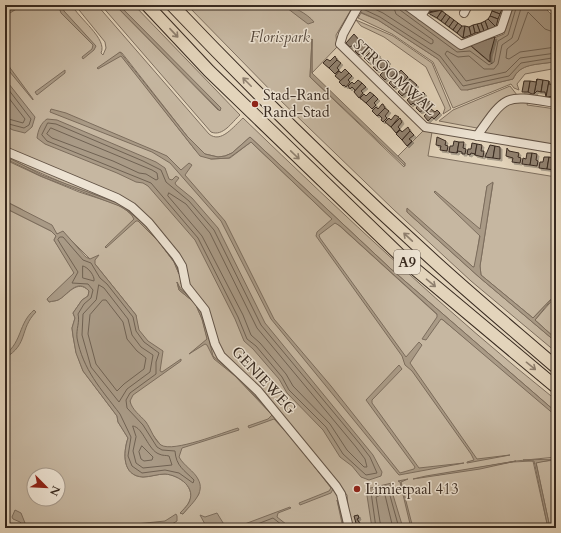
<svg xmlns="http://www.w3.org/2000/svg" width="561" height="533" viewBox="0 0 561 533" font-family="Cardo,serif">
  <defs>
    <filter id="shadow"><feDropShadow dx="2" dy="2" stdDeviation="0" flood-color="#0004"/></filter>
  </defs>
  <rect width="100%" height="100%" fill="#e3d4bb"/>
  <filter id="stains"><feTurbulence type="fractalNoise" baseFrequency=".005" numOctaves="4"/><feColorMatrix values="0 0 0 0 .2 0 0 0 0 .09 0 0 0 0 .02 0 0 0 .5 -.17"/></filter>
  <radialGradient id="worn" r=".72"><stop offset=".6" stop-color="#630" stop-opacity="0"/><stop offset="1" stop-color="#630" stop-opacity=".3"/></radialGradient>
  <g fill="#c6b7a1" stroke="#7f7060" fill-rule="evenodd">
    <path d="M5 5H72C78 18 108 39 101 53L103 55 106 48 105 42 75 5H97L209 134C221 144 234 126 243 118 345 216 446 312 556 400V412L391 269 250 137 232 153 225 156 218 157 205 154 187 136 122 53 120 52 109 62 121 55 196 151 211 159 230 158 251 142 332 219 443 320 556 414V457L516 461 437 475 512 462 533 461 548 528H350L347 495 343 490 223 353 190 287 185 270 142 213 5 150Z"/>
    <path d="M101 5H115L218 110H220V108L119 5H134L240 115C232 122 223 137 211 132Z"/>
    <path d="M187 5H345L352 8 336 35 337 47 312 73V39L310 77 404 167 405 163 398 156 423 131 432 132 428 156 556 177V294L533 318 481 275 480 266 493 183 487 186 475 267H473L407 209V212L479 277 556 342V352L471 281 393 209 279 99Z"/>
    <path d="M361 13 378 20 438 59 467 90 513 79C520 63 536 65 553 62L556 63V70L552 69 525 74 517 84 519 90 514 88 511 84 453 108 433 62 392 34 358 18Z"/>
    <path d="M356 20 393 36 432 63 451 109 443 114 445 108 426 67 384 37 361 26Z"/>
    <path d="M510 86 517 95 500 100 477 128 439 121 453 110Z"/>
    <path d="M528 101 527 105 556 109V146L486 134 483 132 506 103Z"/>
    <path d="M9 157 118 200C139 214 174 243 181 268 182 273 181 279 181 284L195 297 202 307 218 356 259 395 336 488 347 528H344L337 500 343 528H209L203 519 207 528H5V208L51 231 56 236 54 240 74 271 73 275 47 299 49 302C52 301 56 301 58 300 67 296 77 278 89 291L88 296 82 300 73 313 75 318 72 328 73 336 76 352 83 371 117 416 118 422 128 438C123 452 122 476 143 477 150 477 157 474 165 474 179 475 198 488 188 504 186 507 183 510 180 513L183 514 199 494 197 482 181 467 177 449 163 448 131 407 127 384 150 360 136 334V315L95 264 63 232 57 234 21 209 5 201V160ZM11 160 70 186 121 204 153 232 176 262 179 274 174 262 153 234 126 210 116 204 79 192 40 176 10 162ZM177 282C182 293 186 292 194 300 204 310 208 331 209 345L202 319 195 303 179 290ZM34 475H58V499H34Z"/>
    <path d="M556 296V339L535 320Z"/>
    <path d="M556 460V528H550L536 462Z"/>
  </g>
  <g fill="#a99a86" stroke="#7c6d5d">
    <path d="M5 5H23L5 16Z"/>
    <path d="M58 5H62L64 11 96 46 94 50 83 59 82 57 92 49 93 45 61 13Z"/>
    <path d="M115 5H119L221 108 220 111Z"/>
    <path d="M283 5C291 5 308 14 314 22L308 24Z"/>
    <path d="M345 5H400L460 49 471 46 489 62 494 38 504 34 514 5H542L556 19V63L553 62C537 65 520 63 513 79L467 90H461L438 59 378 20Z"/>
    <path d="M312 39V73L405 163V166L310 77Z"/>
    <path d="M120 52 187 136 205 154 218 157 225 156 232 153 250 137 391 269 556 412V416L443 320 441 319 426 340 422 339 437 317V314L340 226 335 223 319 235 320 238 406 357 419 342 422 345 410 363 477 459 510 455 467 463V462L474 460 471 454 412 371 405 365 402 356 316 236 317 232 332 219 251 142 229 158 211 159 200 156 121 56 98 69 97 68Z"/>
    <path d="M5 61 33 99V100L5 66Z"/>
    <path d="M65 70V73L37 95 35 92Z"/>
    <path d="M5 79 35 117 32 127 25 133 13 130 5 126Z"/>
    <path d="M51 109 66 113 158 152 167 156 181 170 189 163 192 165 185 175 225 221 274 319 331 386 400 473 414 469 415 467 366 400 399 365 402 369 372 400V403L419 468 464 463 399 475 398 474 271 319 221 221 170 163 152 152 50 112Z"/>
    <path d="M47 119 57 120 156 162 165 168 169 179 172 180 176 176 179 178 175 183 176 185 192 198 218 228 265 323 373 455 382 472 381 476 369 480 361 477 352 466 340 457 323 430 287 393 279 379 253 349 244 341 235 319 195 240 148 186 143 183 136 182 117 173 45 144 37 138C38 130 41 123 47 119Z"/>
    <path d="M11 159 42 175 120 204 153 232 176 262 179 274 174 262 159 242 138 221H136L106 248 105 247 134 219 131 214 122 207 43 177 10 161Z"/>
    <path d="M493 182 480 266 481 275 533 318 556 294 535 320 556 339V342L479 277 407 212V208L473 267H474L480 236 434 192 435 191 480 229 487 186Z"/>
    <path d="M5 201 52 225 57 234 63 231 86 257 90 259 99 255 95 260V264L136 315 139 330 148 341 163 351 160 371 162 372 181 359V361L133 395 130 401C132 410 140 415 146 422 151 429 154 440 161 445 173 453 224 432 238 428L239 430 182 448 179 457C184 466 194 471 198 479 206 493 191 504 183 514L180 513C183 510 186 507 188 504 198 488 179 475 165 474 158 474 150 477 143 477 122 476 123 453 128 438L118 422 117 416 83 371 76 353 73 336 72 328 75 318 73 313 82 300 88 296 89 291C77 277 67 296 58 300 56 301 52 301 49 302L47 299 74 273 54 240 56 236 51 231 5 208Z"/>
    <path d="M177 282 180 289 197 303 204 319 213 356 239 379 275 417 287 433 274 419 249 428 248 426 268 419 272 415 235 376 214 359 207 345 205 344 189 354 207 339 202 319 195 303 179 290Z"/>
    <path d="M34 310 36 312C19 329 29 344 5 358V355C23 340 18 324 34 310Z"/>
    <path d="M297 444 333 489 331 493 300 505 299 503 329 491 331 488Z"/>
    <path d="M556 459 536 463 550 528H548L534 461 523 460Z"/>
    <path d="M516 461 480 469 413 479 426 476Z"/>
    <path d="M408 479 401 482 413 528H411L400 482 398 481Z"/>
    <path d="M392 483V484L390 485 403 528H372L366 489Z"/>
    <path d="M290 507 291 508 278 513 277 517 291 528H234Z"/>
    <path d="M15 510 21 513 27 528H25L20 522 13 519 12 517Z"/>
    <path d="M217 513 225 526 232 528H207L200 515 205 517Z"/>
    <path d="M176 514 177 516V521L167 527 136 528V524L165 521Z"/>
  </g>
  <g fill="none" stroke-linecap="round" stroke-linejoin="round">
    <g stroke="#706253" stroke-width="1">
      <path d="M366 5 383 13 431 44 433 43V40L396 14 393 5"/>
      <path d="M398 5 400 10 457 52 470 51 489 65 494 62 498 41 508 35 517 5"/>
      <path d="M522 5 512 38 502 45 498 64 494 69H484L469 56 458 57 447 51 445 54 466 81 506 72 520 58 556 53"/>
      <path d="M363 9 380 17 440 56 463 86 509 76 521 63 552 58 556 59"/>
      <path d="M556 33 545 29 528 12 518 40 507 49 506 58 509 59 520 52 556 47"/>
      <path d="M5 85 31 119 29 125 24 128 5 123"/>
      <path d="M5 93 25 119 23 123 5 118"/>
      <path d="M48 123 56 124 143 161 161 170 166 182 189 201 214 230 261 325 360 444 370 457 377 473 366 475 343 454 326 427 289 390 282 377 256 346 247 339 238 317 198 238 151 183 47 141 42 135Z"/>
      <path d="M51 128 152 170 157 173 158 179 156 180 146 174 139 173 113 161 52 138 47 134Z"/>
      <path d="M169 193 186 204 210 233 257 328 356 447 365 459 367 467H364L347 450 330 424 293 386 286 374 260 343 251 335 243 315 202 236 168 196Z"/>
      <path d="M60 237H63L83 260 91 263 100 278 107 284 133 317 136 331 144 342 159 353 156 362V374L130 393 126 400 127 408 143 425 157 447 162 450 175 451C176 466 184 470 194 480L193 483 179 473 165 470 142 473 132 466 128 456 131 437 120 414C101 389 83 370 77 338 76 329 80 322 78 314L84 304 91 298 93 290 88 284 72 283 78 272 61 245 58 240Z"/>
      <path d="M83 266C88 267 95 276 94 281L83 278Z"/>
      <path d="M99 285 104 288 128 319 132 335 141 347 153 355 150 372 127 389 119 402 91 367 82 335 83 314 96 300Z"/>
      <path d="M103 300H106L123 322 127 339 137 351 146 358 144 369 124 384 117 391 96 364 88 334 90 315Z"/>
      <path d="M133 426C143 427 148 450 159 454 163 456 166 455 169 456L172 465 143 468 136 463 133 451 136 437Z"/>
      <path d="M142 446 153 457 152 460 144 461 141 459 139 452Z"/>
      <path d="M247 528 273 518 286 528"/>
      <path d="M376 528 371 492 386 488 389 492 399 528"/>
      <path d="M381 528 376 497 383 494 385 495 393 528"/>
    </g>
  </g>
  <g fill="#918271" stroke="#382a20" filter="url(#shadow)">
    <path d="M433 5H437L442 10 428 12Z"/>
    <path d="M493 6 502 9 500 14 492 11Z"/>
    <path d="M442 10 437 18 428 13Z"/>
    <path d="M442 11 446 14 441 21 437 18Z"/>
    <path d="M492 11 500 14 498 19 490 16Z"/>
    <path d="M446 14 450 17 445 24 441 21Z"/>
    <path d="M490 16 498 19 496 27 488 19Z"/>
    <path d="M450 17 454 20 449 27 445 24Z"/>
    <path d="M488 19 496 27 488 29 485 21Z"/>
    <path d="M454 20 458 23 453 30 449 27Z"/>
    <path d="M485 21 488 29 484 31 481 23Z"/>
    <path d="M458 23 462 26 457 33 453 30Z"/>
    <path d="M481 23 484 31 480 32 477 24Z"/>
    <path d="M477 24 480 32 475 33 473 25Z"/>
    <path d="M473 25 475 33 471 35 469 27Z"/>
    <path d="M462 26H465L463 38 457 33Z"/>
    <path d="M465 26 469 27 471 35 463 38Z"/>
    <path d="M354 34 360 41 350 47 346 43Z"/>
    <path d="M495 37 490 55V62L470 45Z"/>
    <path d="M364 42 371 47 359 55 355 51Z"/>
    <path d="M373 49 379 55 369 63 364 58Z"/>
    <path d="M335 56 337 60 329 68 323 63 327 59 330 61Z"/>
    <path d="M381 58 385 62 387 60 389 62 382 69 381 67 377 71 373 67Z"/>
    <path d="M337 60 341 63 337 68 339 70 335 74 329 68Z"/>
    <path d="M389 66 393 71 395 69 398 71 390 78 389 76 385 80 380 75Z"/>
    <path d="M345 69 349 73 341 81 335 76 339 71 341 73Z"/>
    <path d="M401 70 408 77 399 86 398 84 394 88 389 83Z"/>
    <path d="M349 73 352 76 348 80 350 82 346 87 344 85 343 86 339 82Z"/>
    <path d="M410 79 417 85 408 94 407 92 402 96 398 92Z"/>
    <path d="M537 79 543 80 541 92 537 91 534 94Z"/>
    <path d="M537 79 534 94H532L528 92 530 81 536 82Z"/>
    <path d="M358 80 362 83 354 92 355 90 352 87 350 89 348 86 352 82 354 84Z"/>
    <path d="M543 80 549 81 546 97 545 92H541Z"/>
    <path d="M524 81H530L528 92H522Z"/>
    <path d="M549 81V84L555 85 553 96 548 97H546Z"/>
    <path d="M362 83 366 87 361 91 363 93 359 98 354 92Z"/>
    <path d="M555 85H556V97L553 96Z"/>
    <path d="M370 92 374 95 366 103 360 98 364 94 366 96Z"/>
    <path d="M415 92 420 95 423 92 425 94 415 105 413 103 411 105 407 100Z"/>
    <path d="M374 95 378 99 374 103 376 105 372 109 366 103Z"/>
    <path d="M423 100 427 103 430 101 432 104 424 112 425 109 420 112 416 108Z"/>
    <path d="M382 104H383L385 108 377 116 372 111 376 107 378 109Z"/>
    <path d="M385 108 389 111 385 116 387 118 383 122 381 120 382 118 379 115 377 116Z"/>
    <path d="M431 109 435 112 437 110 440 113 434 119 432 117 428 121 424 116Z"/>
    <path d="M395 115 399 117 391 127 385 122 389 118 391 120Z"/>
    <path d="M400 118 402 122 398 127 400 129 396 133 391 127Z"/>
    <path d="M408 127 410 131 402 140 396 134 400 130 402 132Z"/>
    <path d="M410 131 414 135 409 139 412 141 407 146 402 140Z"/>
    <path d="M437 137 446 141 445 145 448 146 447 151 440 150 441 146 436 145Z"/>
    <path d="M454 141 459 142 457 153 449 152 450 146H453Z"/>
    <path d="M459 142H464L463 148 466 149 465 154H462V152L458 151 457 153Z"/>
    <path d="M472 143 477 144 475 155V154L471 153 470 155 467 154 468 149H471Z"/>
    <path d="M477 144 482 145 481 151H484L483 157 475 155Z"/>
    <path d="M490 145 495 146 493 158 485 157Z"/>
    <path d="M495 146 500 147V159L493 158Z"/>
    <path d="M507 148 509 151 519 153 518 157 521 158 520 163 512 162 513 158 506 156Z"/>
    <path d="M527 153H532L530 165 522 164 523 158 526 159Z"/>
    <path d="M532 153 537 154 536 160 538 161 537 166 530 165Z"/>
    <path d="M544 157H549L547 169 539 168 540 162H543Z"/>
    <path d="M549 157 554 158 553 164 556 165 555 170 547 169Z"/>
    <path d="M358 515 359 518 357 519 361 525 359 528 357 527 354 516Z"/>
  </g>
  <g fill="none" stroke-linecap="round" stroke-linejoin="round">
    <g stroke="#635447" stroke-width="10">
      <g id="minor">
        <path d="M359 5 343 34 340 44 425 127 556 149"/>
        <path d="M406 5 461 45 501 29 509 5"/>
        <path d="M464 13 468 5"/>
        <path d="M421 16 428 5"/>
        <path d="M477 136C507 93 505 95 556 103"/>
        <path d="M5 151 117 198 132 207 149 223 176 256 182 266 186 286 205 310 215 344 221 356 258 391 336 486 341 494 349 528"/>
      </g>
    </g>
    <g stroke="#382a20" stroke-width="14">
      <g id="highway">
        <path d="M147 5 209 71 409 264 556 387"/>
        <path d="M172 5C252 89 335 171 421 249 465 290 511 328 556 367"/>
      </g>
    </g>
    <use href="#minor" stroke="#ede3d3" stroke-width="8"/>
    <use href="#highway" stroke="#e3d4bb" stroke-width="12"/>
  </g>
  <defs><path id="oneway-shaft" d="M-6 0H5M1.5-3L5.5 0L1.5 3" fill="none" stroke-width="1.6" stroke-linecap="round" stroke-linejoin="round"/></defs>
  <g stroke="#8e7f6e">
    <use href="#oneway-shaft" transform="translate(174 33) rotate(47)"/>
    <use href="#oneway-shaft" transform="translate(247 82) rotate(-135)"/>
    <use href="#oneway-shaft" transform="translate(295 155) rotate(44)"/>
    <use href="#oneway-shaft" transform="translate(408 237) rotate(-137)"/>
    <use href="#oneway-shaft" transform="translate(431 283) rotate(40)"/>
    <use href="#oneway-shaft" transform="translate(531 366) rotate(39)"/>
  </g>
  <g fill="#8f2418" stroke="#ede3d3" stroke-width="1.5">
    <circle cx="255" cy="104" r="4"/>
    <circle cx="357" cy="489" r="4"/>
  </g>
  <g text-anchor="middle" dominant-baseline="central" stroke-width="3" stroke-linejoin="round" paint-order="stroke">
    <rect fill="#ede3d3" stroke="#6e6256" stroke-width="1" x="394" y="250" width="26" height="24" rx="3"/>
    <g font-size="14" font-weight="bold" fill="#382a20">
      <text x="407" y="262">A9</text>
    </g>
    <g font-size="15" font-style="italic" fill="#54463a" stroke="#ede3d3">
      <text x="280" y="37">Florispark</text>
    </g>
    <g font-size="15" fill="#382a20" stroke="#ede3d3">
      <text transform="translate(395 77) rotate(42)">STROOMWAL</text>
      <text transform="translate(264 380) rotate(47)">GENIEWEG</text>
    </g>
    <g font-size="15" fill="#382a20" stroke="#ede3d3" text-anchor="start">
      <text x="263" y="95">Stad-Rand<tspan x="263" dy="17">Rand-Stad</tspan></text>
      <text x="365" y="489">Limietpaal 413</text>
    </g>
  </g>
  <rect width="561" height="533" fill="none" stroke="#e3d4bb" stroke-width="20"/>
  <rect x="6" y="6" width="549" height="521" fill="none" stroke="#382a20" stroke-width="2"/>
  <rect x="10" y="10" width="541" height="513" fill="none" stroke="#382a20"/>
  <g transform="translate(46 487) rotate(114)"><circle r="19" fill="#ede3d3" stroke="#a5998b"/>
  <path d="M0-3L7 15L0 10L-7 15Z" fill="#8f2418"/>
  <text y="-6" font-size="11" font-weight="bold" text-anchor="middle" fill="#382a20">N</text>
  </g>
  <rect width="100%" height="100%" filter="url(#stains)"/>
  <rect width="100%" height="100%" fill="url(#worn)"/>
</svg>
